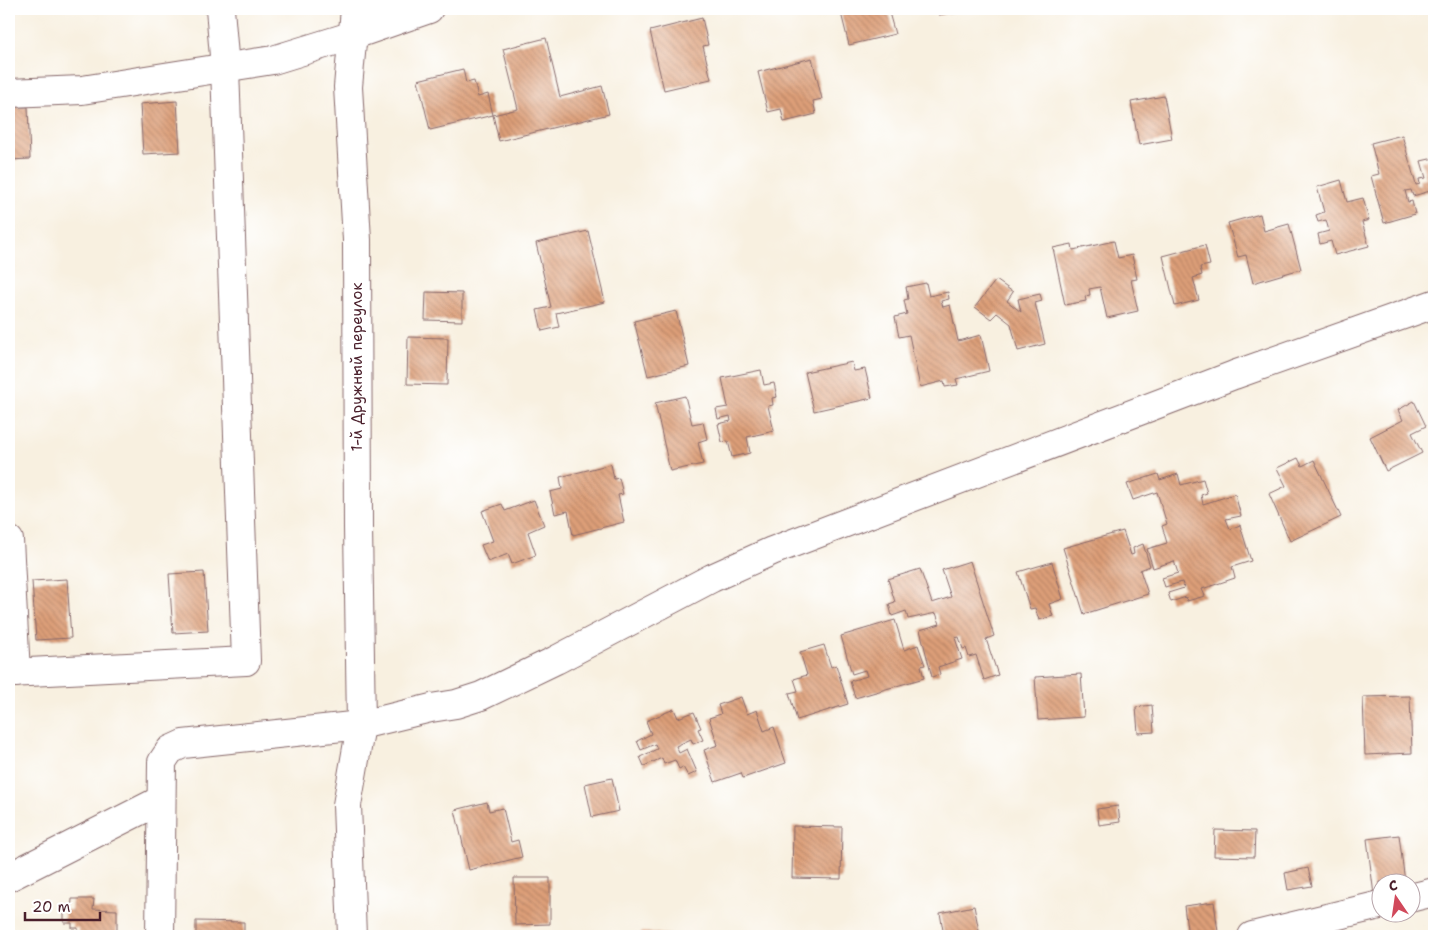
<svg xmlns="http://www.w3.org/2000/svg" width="1443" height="945" viewBox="0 0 1443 945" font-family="'Shantell Sans',sans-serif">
  <defs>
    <pattern id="building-back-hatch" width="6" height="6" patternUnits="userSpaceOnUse" patternTransform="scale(1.25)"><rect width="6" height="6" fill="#dd9f78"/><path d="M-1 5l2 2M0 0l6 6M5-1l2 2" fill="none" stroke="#b58163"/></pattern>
  </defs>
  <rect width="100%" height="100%" fill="#fff"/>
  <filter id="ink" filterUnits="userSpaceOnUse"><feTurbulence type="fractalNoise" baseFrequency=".02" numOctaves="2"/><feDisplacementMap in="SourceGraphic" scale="10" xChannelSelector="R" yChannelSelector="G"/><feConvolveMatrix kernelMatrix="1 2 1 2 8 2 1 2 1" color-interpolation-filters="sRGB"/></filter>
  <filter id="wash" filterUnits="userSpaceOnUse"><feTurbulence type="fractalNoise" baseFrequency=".0096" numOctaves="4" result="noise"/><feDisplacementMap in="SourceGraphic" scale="20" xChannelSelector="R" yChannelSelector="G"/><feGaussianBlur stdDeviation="1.12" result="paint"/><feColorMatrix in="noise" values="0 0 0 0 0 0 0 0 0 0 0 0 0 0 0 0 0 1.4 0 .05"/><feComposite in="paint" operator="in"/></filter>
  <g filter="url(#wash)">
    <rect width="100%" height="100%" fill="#f8f0e0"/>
    <g id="blocks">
      <g fill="url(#building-back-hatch)">
        <path d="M840 9H888L895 34 849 45Z"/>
        <path d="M937 9H965V10L939 15Z"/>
        <path d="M702 18 708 45 703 46 711 79 664 90 650 31Z"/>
        <path d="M546 38 560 97 602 86 609 114 499 141 493 115 518 109 503 49Z"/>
        <path d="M812 58 822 99 813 101 816 114 784 122 781 109 768 112 758 72Z"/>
        <path d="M463 69 466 83 474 81 478 97 488 94 493 115 430 130 418 80Z"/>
        <path d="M1164 96 1172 139 1139 145 1131 102Z"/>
        <path d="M177 101 180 152 143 154 140 104Z"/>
        <path d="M9 107H28L30 159 9 160Z"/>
        <path d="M1402 135 1416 185 1420 184 1419 179 1426 178 1421 161 1434 158V198L1432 199 1430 191 1413 196 1411 190 1405 191 1408 202 1412 201 1415 214 1384 223 1371 176 1379 174 1371 143Z"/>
        <path d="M1341 180 1347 202 1363 198 1369 220 1362 222 1369 246 1335 255 1331 241 1320 244 1318 234 1329 231 1326 220 1318 222 1316 215 1324 212 1317 187Z"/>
        <path d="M1260 214 1264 231 1289 224 1301 269 1253 283 1246 255 1238 257 1228 223Z"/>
        <path d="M588 231 605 302 556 313 559 327 542 331 537 310 551 307 536 243Z"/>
        <path d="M1114 241 1118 258 1132 255 1137 279 1131 280 1138 311 1107 318 1100 287 1089 289 1090 295 1085 296 1086 301 1065 305 1053 248 1072 244 1073 250Z"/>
        <path d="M1205 245 1210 265 1200 267 1202 275 1193 278 1199 300 1175 306 1163 256Z"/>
        <path d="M996 280 1013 292 1007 301 1021 312 1018 299 1040 294 1042 301 1035 303 1045 344 1018 351 1011 324 997 313 991 319 975 307Z"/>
        <path d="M926 283 929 296 948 292 949 299 941 301 943 307 950 305 958 341 981 335 989 371 956 379 958 385 945 387 944 381 920 387 909 335 899 337 895 317 907 314 904 300 908 299 906 287Z"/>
        <path d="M426 292 462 293V321L425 320Z"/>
        <path d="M676 311 689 366 648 376 634 321Z"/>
        <path d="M408 337 448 338 447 385 407 384Z"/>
        <path d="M852 362 854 371 865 369 872 398 814 411 805 372Z"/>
        <path d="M761 370 764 385 774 383 777 397 772 398 773 405 768 406 774 431 747 437 750 453 732 457 728 441 722 442 718 424 731 421 730 416 718 419 716 409 728 407 722 378Z"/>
        <path d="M685 396 692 424 703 422 707 439 698 442 703 464 670 471 655 403Z"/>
        <path d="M1414 401 1426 426 1412 433 1422 453 1386 471 1370 437 1403 420 1398 410Z"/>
        <path d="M1298 458 1302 466 1314 460 1341 517 1290 541 1269 494 1286 486 1277 468Z"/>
        <path d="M611 464 614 479 619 478 623 494 618 495 624 522 573 535 568 511 555 514 550 492 562 489 560 477Z"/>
        <path d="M1158 474 1160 480 1178 474 1181 485 1203 479 1207 493 1201 495 1203 504 1235 494 1241 516 1226 519 1230 529 1240 525 1251 561 1232 567 1235 578 1202 589 1205 596 1187 601 1186 597 1171 602 1168 593 1184 588 1182 582 1165 587 1162 578 1178 573 1174 561 1153 568 1147 549 1167 543 1162 526 1167 524 1157 492 1133 500 1127 484Z"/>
        <path d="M534 500 544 525 528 532 536 555 512 564 508 554 488 562 481 545 493 541 482 511 502 504 505 511Z"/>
        <path d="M1123 531 1131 555 1134 554 1133 548 1143 544 1150 566 1140 570 1148 594 1084 614 1063 548Z"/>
        <path d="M970 561 994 636 986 639 998 675 984 680 976 655 969 657 966 648 963 649 959 637 955 638 962 659 938 667 940 674 932 677 920 630 940 624 936 613 908 619 906 611 892 616 889 604 895 602 888 579 920 569 932 603 951 597 942 570Z"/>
        <path d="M1052 562 1063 599 1049 604 1053 616 1039 620 1035 608 1030 609 1018 572Z"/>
        <path d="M204 572 208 631 173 633 169 574Z"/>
        <path d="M67 579 71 638 36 640 32 581Z"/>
        <path d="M895 620 904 650 918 645 925 665 921 666 924 678 855 698 850 681 867 676 865 670 852 674 841 636Z"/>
        <path d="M824 645 831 667 836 665 848 704 797 720 789 693 798 691 794 679 807 675 800 652Z"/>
        <path d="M1081 674 1084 717 1038 720 1035 677Z"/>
        <path d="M1410 696 1412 753 1365 755 1363 697Z"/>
        <path d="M741 697 747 714 757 710 764 731 774 727 786 763 743 778 741 773 715 782 704 750 718 745 709 718 721 714 718 705Z"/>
        <path d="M1152 705 1154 732 1138 733 1136 707Z"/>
        <path d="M674 709 678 718 694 712 701 728 698 729 703 740 693 744 691 739 676 746 679 753 687 749 697 772 688 776 683 767 679 769 675 760 664 764 662 758 644 766 640 757 657 749 655 744 641 750 637 741 651 734 646 721Z"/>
        <path d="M612 778 619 811 592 817 585 784Z"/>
        <path d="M487 802 489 811 503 808 511 842 518 840 522 857 469 870 455 810Z"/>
        <path d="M1118 806 1120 822 1099 825 1097 809Z"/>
        <path d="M793 826 842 827 841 879 792 878Z"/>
        <path d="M1215 830 1255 831 1254 857 1214 856Z"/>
        <path d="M1399 835 1405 882H1380V894L1374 895 1367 839Z"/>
        <path d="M1308 868 1312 886 1288 890 1285 873Z"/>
        <path d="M514 878H550V924L515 925Z"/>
        <path d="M72 899H94L93 909 117 910V936H78V928H72V923H64V910H71Z"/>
        <path d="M1214 902 1218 932 1188 936 1184 906Z"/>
        <path d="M974 906 980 936H944L940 913Z"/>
        <path d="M196 921 244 922V936H196Z"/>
        <path d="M641 932 673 935V936H640Z"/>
      </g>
    </g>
  </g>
  <g filter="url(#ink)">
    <use href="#blocks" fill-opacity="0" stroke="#87686a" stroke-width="1"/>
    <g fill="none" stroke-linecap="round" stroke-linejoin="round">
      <g stroke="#87686a" stroke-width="30">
        <g id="minor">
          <path d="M9 93 82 90 273 60 354 35 429 9"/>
          <path d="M9 540 16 673"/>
          <path d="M9 673 246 661 225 68 220 9"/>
          <path d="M9 877 161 800"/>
          <path d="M1410 898 1434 892"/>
          <path d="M160 936 162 762 170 750 183 744 361 725 431 708 456 704 481 696 556 660 712 578 772 551 1234 375 1434 304"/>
          <path d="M352 936 347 805 361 725 358 527 357 240 348 87 355 9"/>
          <path d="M1252 936 1380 905"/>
        </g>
      </g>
      <use href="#minor" stroke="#fff" stroke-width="28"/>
    </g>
  </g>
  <g text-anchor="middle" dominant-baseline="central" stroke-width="4.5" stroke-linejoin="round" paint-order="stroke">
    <g font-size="15" fill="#4a1f2b" stroke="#fff">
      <text transform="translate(357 367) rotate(-90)">1-й Дружный переулок</text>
    </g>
  </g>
  <rect width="1443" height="945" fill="none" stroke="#fff" stroke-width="30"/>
  <g transform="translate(1396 898) rotate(347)"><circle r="24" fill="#ffffff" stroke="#b7a5aa"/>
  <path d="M0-4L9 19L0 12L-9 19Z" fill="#d1495b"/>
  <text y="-8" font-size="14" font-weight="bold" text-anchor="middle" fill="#4a1f2b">С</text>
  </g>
  <path d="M25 912v8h75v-8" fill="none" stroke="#4a1f2b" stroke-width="2.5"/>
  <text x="32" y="912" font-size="15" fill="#4a1f2b" stroke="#ffffff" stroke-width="4" paint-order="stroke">20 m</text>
</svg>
